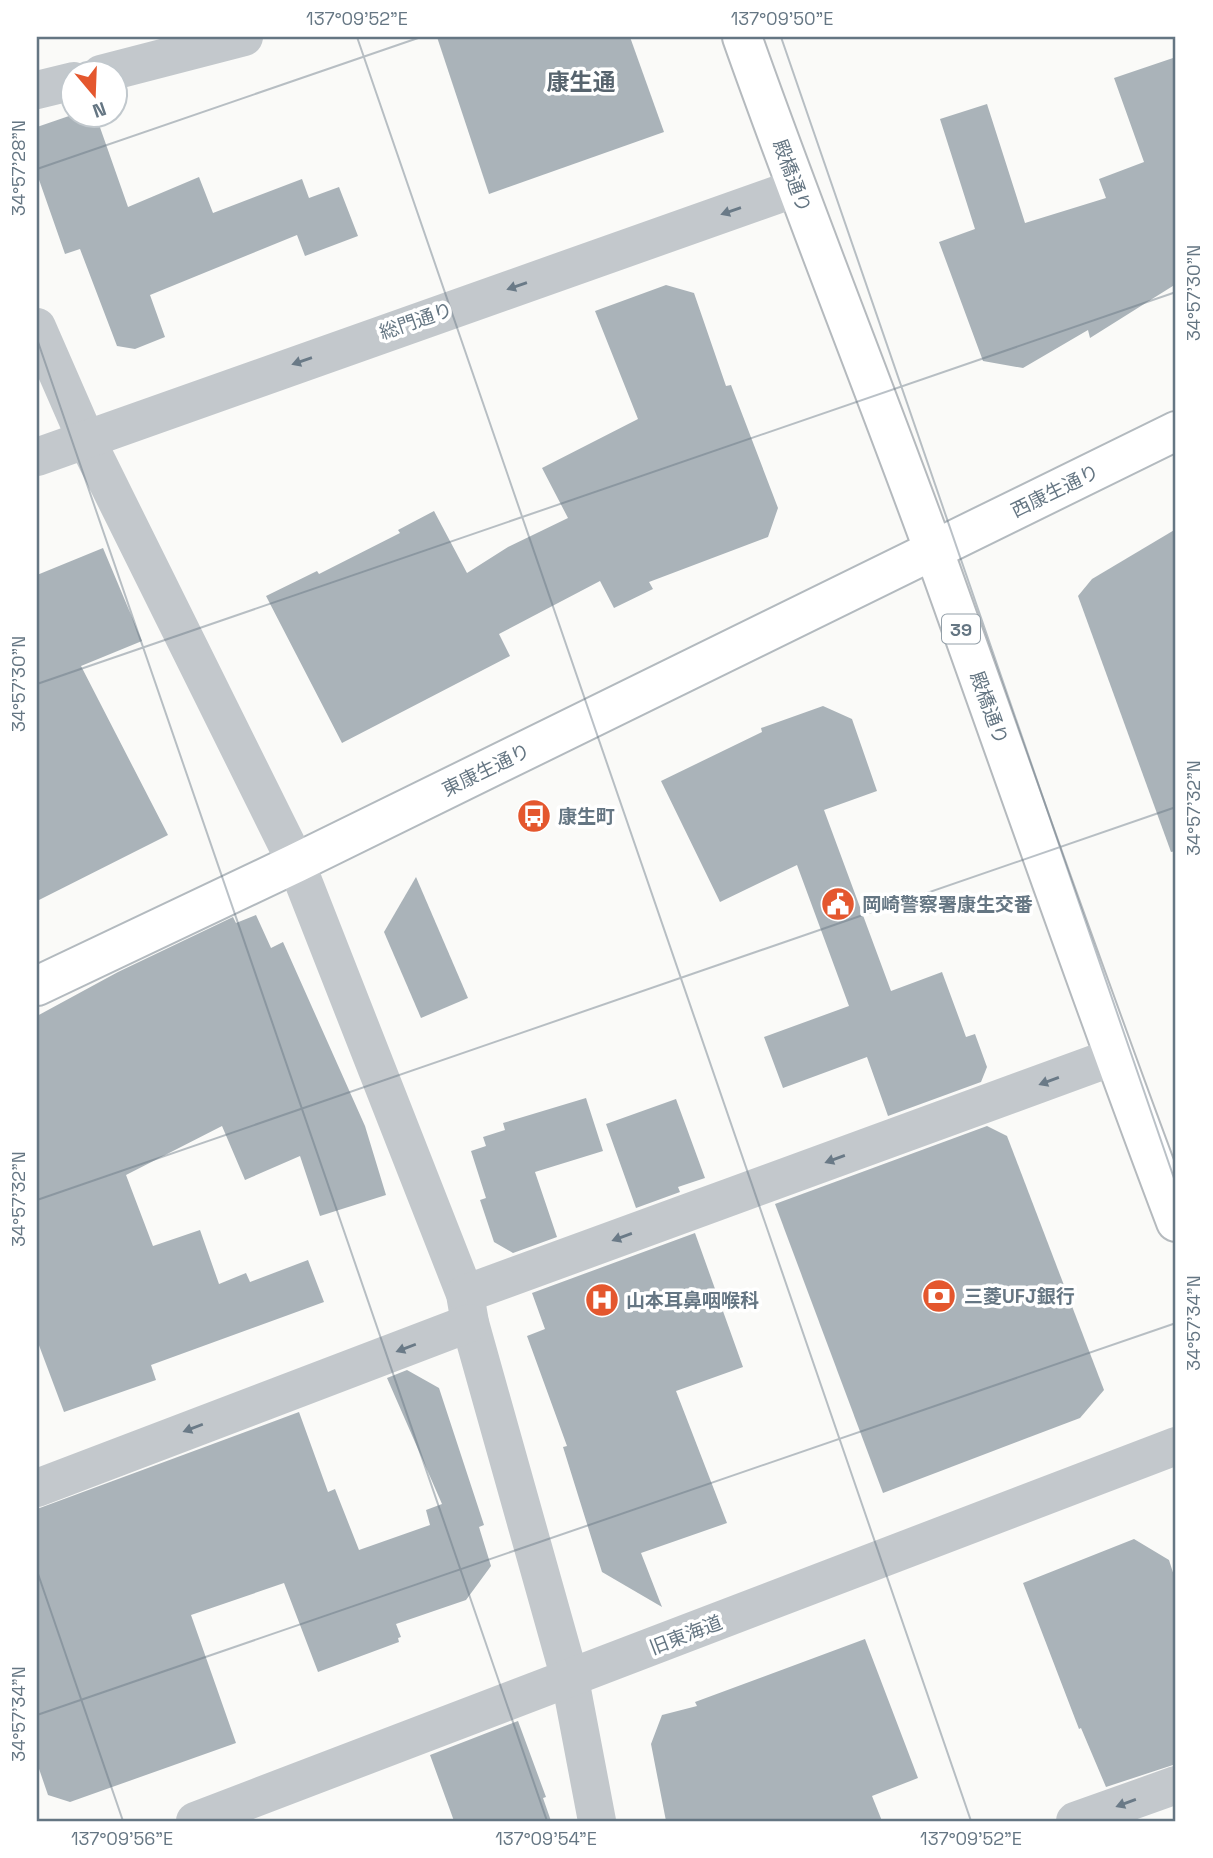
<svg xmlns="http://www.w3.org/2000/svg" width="1213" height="1858" viewBox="0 0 1213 1858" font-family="'Space Grotesk','Noto Sans JP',sans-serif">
  <rect width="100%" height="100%" fill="#fafaf8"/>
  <g fill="#aab3b9">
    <path d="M437 37H630L664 132 489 194Z"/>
    <path d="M1176 57V284L1090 338 1088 330 1023 368 983 361 939 242 975 229 940 119 987 104 1025 223 1106 198 1099 179 1144 162 1114 78Z"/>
    <path d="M69 116H96L128 207 199 177 213 213 302 179 309 198 339 187 358 236 305 256 297 235 150 295 165 337 135 349 117 346 80 249 65 254 37 174V127Z"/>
    <path d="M666 285 694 293 726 386 731 385 778 508 768 537 649 582 653 589 614 608 600 581 499 634 510 656 342 743 266 596 317 571 319 574 400 533 398 530 434 511 467 573 508 547 568 518 542 468 638 419 595 311Z"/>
    <path d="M1176 529V851L1171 852 1078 596 1092 579Z"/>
    <path d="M103 548 142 641 81 666 168 835 37 901V575Z"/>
    <path d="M823 706 852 719 877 791 824 810 891 991 942 972 966 1037 975 1034 987 1067 981 1082 888 1116 867 1057 783 1088 764 1037 849 1006 797 865 720 902 661 781 762 732 761 728Z"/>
    <path d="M416 877 468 998 421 1018 384 932Z"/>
    <path d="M256 915 271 948 283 942 365 1126 386 1195 320 1216 300 1156 245 1180 222 1126 126 1175 153 1246 200 1230 219 1284 246 1273 250 1282 308 1260 324 1302 151 1365 156 1380 64 1412 37 1340V1016L118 972 233 917 236 923Z"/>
    <path d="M586 1098 603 1151 535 1172 557 1237 513 1253 494 1242 480 1200 486 1198 471 1151 486 1146 483 1137 505 1130 503 1123Z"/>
    <path d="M676 1099 705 1178 678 1187 680 1192 636 1208 606 1124Z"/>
    <path d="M987 1126 1007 1136 1104 1390 1080 1418 883 1493 775 1204Z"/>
    <path d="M695 1233 743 1367 676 1391 727 1523 641 1553 662 1607 602 1572 563 1447 567 1446 527 1336 545 1329 532 1293Z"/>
    <path d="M407 1370 439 1388 484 1525 479 1527 491 1566 466 1600 396 1624 401 1637 398 1638 399 1642 318 1672 284 1583 191 1615 236 1743 70 1802 48 1795 37 1763V1509L299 1412 328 1492 335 1489 359 1550 430 1525 426 1510 442 1504 387 1378Z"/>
    <path d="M1134 1539 1169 1560 1176 1582V1764L1106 1787 1081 1728 1079 1729 1023 1583Z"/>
    <path d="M865 1639 918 1778 872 1796 882 1821H666L651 1744 662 1715 697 1706 695 1702Z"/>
    <path d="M518 1721 546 1797 543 1798 551 1821H454L430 1755Z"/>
  </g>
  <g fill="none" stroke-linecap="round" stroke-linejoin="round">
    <g stroke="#b3babf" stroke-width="42">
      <path id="secondary" d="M37 986 296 863 1176 431"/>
    </g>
    <g stroke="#b5babe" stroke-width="42">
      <path id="primary" d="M742 37C803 210 872 381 935 554 1015 777 1092 1001 1176 1222"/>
    </g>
    <g stroke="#c3c8cc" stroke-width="38">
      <path d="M101 74 244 37"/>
      <path d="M37 90 74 81"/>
      <path d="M37 327 85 437 296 863 465 1294 470 1323 570 1679 597 1821"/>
      <path d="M37 457 796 188"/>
      <path d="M465 1294 1113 1057"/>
      <path d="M37 1488 470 1323"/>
      <path d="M195 1821 1176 1446"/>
      <path d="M1075 1821 1176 1785"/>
    </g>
    <use href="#secondary" stroke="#fff" stroke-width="38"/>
    <use href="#primary" stroke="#fff" stroke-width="38"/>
  </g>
  <defs><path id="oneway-solid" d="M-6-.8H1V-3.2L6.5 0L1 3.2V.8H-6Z" transform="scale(1.75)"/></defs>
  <g fill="#6a7a87">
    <use href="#oneway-solid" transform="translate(731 211) rotate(161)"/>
    <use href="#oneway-solid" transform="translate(517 286) rotate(161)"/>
    <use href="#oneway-solid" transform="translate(302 361) rotate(161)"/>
    <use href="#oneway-solid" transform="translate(1049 1081) rotate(160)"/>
    <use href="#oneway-solid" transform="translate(835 1159) rotate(160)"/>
    <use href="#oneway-solid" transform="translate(622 1237) rotate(160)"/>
    <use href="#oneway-solid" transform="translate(406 1348) rotate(159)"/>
    <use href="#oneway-solid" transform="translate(193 1428) rotate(159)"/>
    <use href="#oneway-solid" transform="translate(1126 1803) rotate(160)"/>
  </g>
  <path fill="none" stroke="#657683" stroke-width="2" stroke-opacity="0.45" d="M357 37 971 1821M781 37 1176 1184M37 169 421 37M37 339 547 1821M37 684 1176 292M37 1200 1176 807M37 1571 123 1821M37 1715 1176 1323"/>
  <defs>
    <g id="bus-disc" transform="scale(1.75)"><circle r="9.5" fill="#e4572e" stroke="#fff"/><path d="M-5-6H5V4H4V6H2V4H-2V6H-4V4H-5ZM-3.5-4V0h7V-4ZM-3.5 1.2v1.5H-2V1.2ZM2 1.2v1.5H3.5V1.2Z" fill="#fff"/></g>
    <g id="civic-disc" transform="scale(1.75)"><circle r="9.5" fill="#e4572e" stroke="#fff"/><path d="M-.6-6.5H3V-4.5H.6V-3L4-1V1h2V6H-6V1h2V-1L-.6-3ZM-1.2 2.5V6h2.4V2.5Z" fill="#fff"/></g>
    <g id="bank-disc" transform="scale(1.75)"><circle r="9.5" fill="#e4572e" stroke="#fff"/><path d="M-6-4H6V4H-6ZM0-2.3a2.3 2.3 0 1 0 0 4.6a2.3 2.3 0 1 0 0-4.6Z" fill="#fff"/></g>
    <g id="hospital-disc" transform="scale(1.75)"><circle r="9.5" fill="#e4572e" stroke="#fff"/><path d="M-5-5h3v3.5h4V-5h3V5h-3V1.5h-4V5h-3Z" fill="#fff"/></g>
  </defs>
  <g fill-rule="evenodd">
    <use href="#bus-disc" x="534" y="816"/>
    <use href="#civic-disc" x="838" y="904"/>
    <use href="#bank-disc" x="939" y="1296"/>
    <use href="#hospital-disc" x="602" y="1300"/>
  </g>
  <g text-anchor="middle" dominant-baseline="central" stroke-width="7" stroke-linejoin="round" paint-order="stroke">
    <rect fill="#fff" stroke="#939fa8" stroke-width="2" x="942" y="614.5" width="38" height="29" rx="5"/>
    <g font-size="18" font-weight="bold" fill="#657683">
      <text x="961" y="629">39</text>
    </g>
    <g font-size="19" fill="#657683" stroke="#fff">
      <text transform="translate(792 176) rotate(70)">殿橋通り</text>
      <text transform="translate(416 321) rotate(-19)">総門通り</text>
      <text transform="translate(1055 491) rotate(-26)">西康生通り</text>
      <text transform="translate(989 708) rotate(70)">殿橋通り</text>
      <text transform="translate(486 770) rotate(-26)">東康生通り</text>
      <text transform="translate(686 1635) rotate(-21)">旧東海道</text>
    </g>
    <g font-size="19" font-weight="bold" fill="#657683" stroke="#fff" text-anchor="start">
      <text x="558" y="816">康生町</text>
      <text x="862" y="904">岡崎警察署康生交番</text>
      <text x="964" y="1296">三菱UFJ銀行</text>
      <text x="626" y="1300">山本耳鼻咽喉科</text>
    </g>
    <g font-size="23" font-weight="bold" fill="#57646e" stroke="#fff">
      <text x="581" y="82">康生通</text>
    </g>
  </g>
  <rect width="1213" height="1858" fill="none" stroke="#ffffff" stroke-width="77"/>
  <g transform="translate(94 94) rotate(161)"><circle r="33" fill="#ffffff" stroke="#c1c8cd" stroke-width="2"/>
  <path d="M0-5L12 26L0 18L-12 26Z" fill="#e4572e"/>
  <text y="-10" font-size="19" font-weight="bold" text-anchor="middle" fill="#657683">N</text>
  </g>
  <rect x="38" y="38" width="1136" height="1782" fill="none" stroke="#657683" stroke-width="2.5"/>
  <g font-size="18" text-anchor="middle" fill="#657683">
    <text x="357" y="25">137°09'52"E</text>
    <text x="782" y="25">137°09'50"E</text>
    <text transform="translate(19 168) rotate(-90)" y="6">34°57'28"N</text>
    <text transform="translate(1194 293) rotate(-90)" y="6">34°57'30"N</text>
    <text transform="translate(19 684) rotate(-90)" y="6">34°57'30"N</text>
    <text transform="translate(1194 808) rotate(-90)" y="6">34°57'32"N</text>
    <text transform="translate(19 1199) rotate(-90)" y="6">34°57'32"N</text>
    <text transform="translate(1194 1323) rotate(-90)" y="6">34°57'34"N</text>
    <text transform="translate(19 1714) rotate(-90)" y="6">34°57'34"N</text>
    <text x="122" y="1845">137°09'56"E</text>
    <text x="546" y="1845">137°09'54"E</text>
    <text x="971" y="1845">137°09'52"E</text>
  </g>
</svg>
